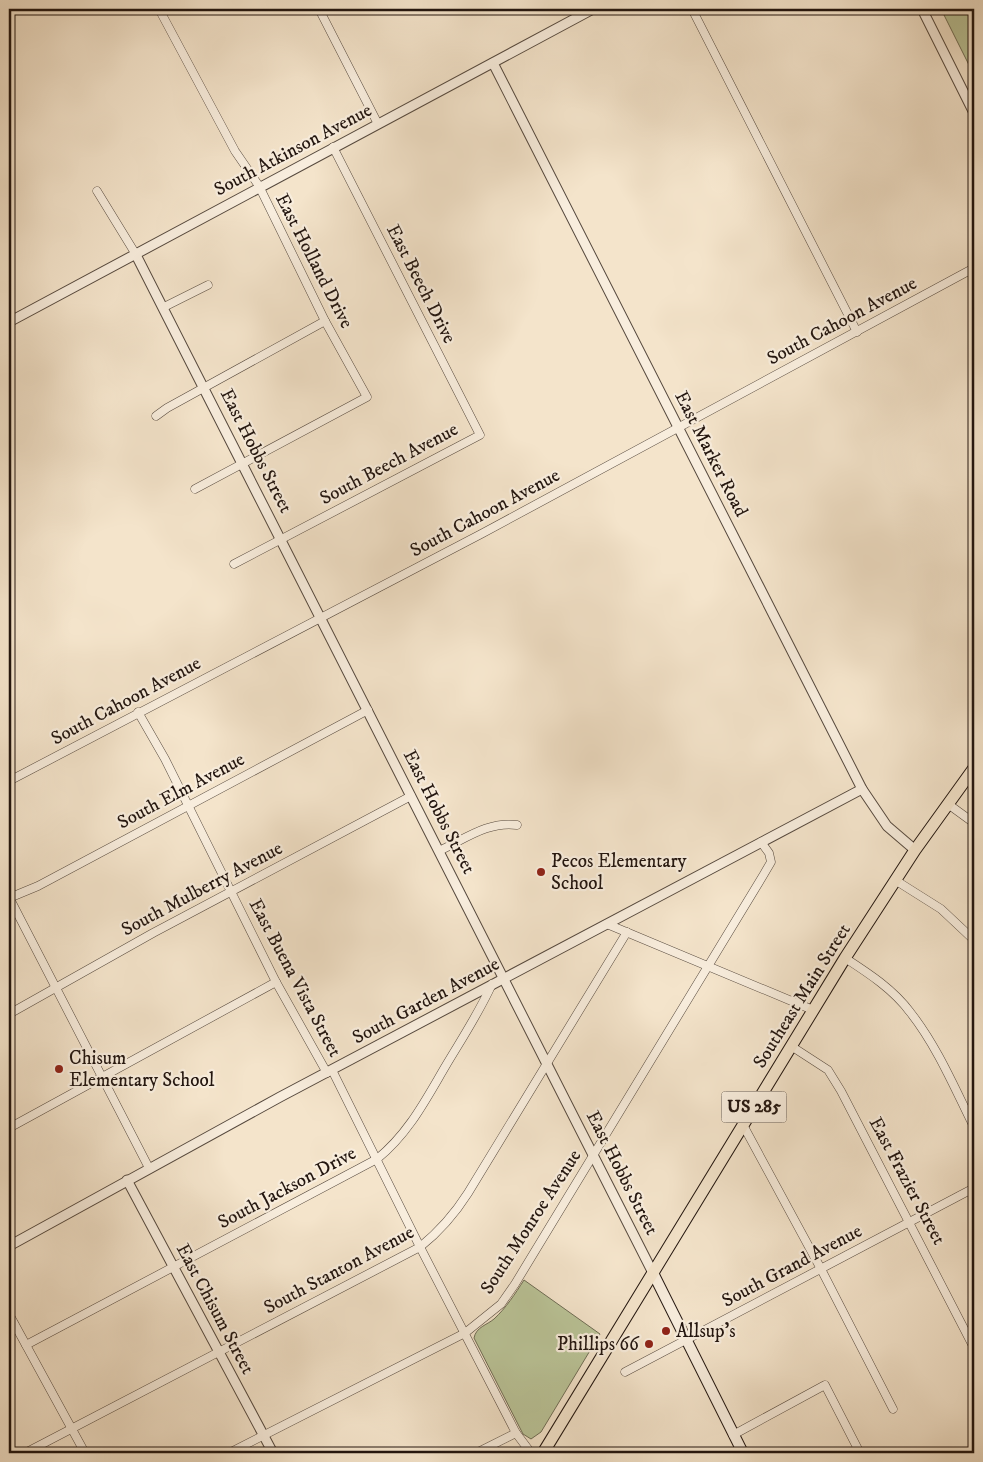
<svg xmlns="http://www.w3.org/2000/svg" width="983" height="1462" viewBox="0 0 983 1462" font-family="'IM FELL DW Pica',serif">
  <rect width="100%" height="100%" fill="#f4e4cb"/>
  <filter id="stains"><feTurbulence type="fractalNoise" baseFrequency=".004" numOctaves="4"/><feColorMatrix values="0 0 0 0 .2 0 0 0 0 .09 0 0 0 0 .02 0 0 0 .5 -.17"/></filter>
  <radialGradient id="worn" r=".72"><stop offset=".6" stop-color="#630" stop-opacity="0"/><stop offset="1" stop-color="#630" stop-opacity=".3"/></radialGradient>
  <g fill="#bac498" stroke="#6e6c54">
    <path d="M941 9H974V75Z"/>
    <path d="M524 1280 600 1334 541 1432 531 1439 523 1434 474 1338C476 1327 487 1325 494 1319 506 1308 515 1294 524 1280Z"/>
  </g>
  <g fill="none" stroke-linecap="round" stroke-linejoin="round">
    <g stroke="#56493e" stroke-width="9">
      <g id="minor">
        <path d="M159 9 235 151 259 186 325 321 367 397 195 489"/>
        <path d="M319 9 378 124"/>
        <path d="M692 9 857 332"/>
        <path d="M97 191 135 253"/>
        <path d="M164 307 208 285"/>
        <path d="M156 416 167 408 325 321"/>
        <path d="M234 564 480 435 333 147"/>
        <path d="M138 712 165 759 276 982 327 1073"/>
        <path d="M9 781 483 533 974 268"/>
        <path d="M948 804 974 823"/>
        <path d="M439 851C465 839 488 821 517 825"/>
        <path d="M895 880 941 909 974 940"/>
        <path d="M9 897 149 1168"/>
        <path d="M9 898 38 886 368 710"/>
        <path d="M607 924 813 1010"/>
        <path d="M845 958C868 973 893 989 910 1012 937 1046 955 1089 974 1127"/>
        <path d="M9 1014 153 933 411 796"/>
        <path d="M791 1046 828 1070 841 1091 974 1348"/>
        <path d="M332 1070 420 1247 516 1433 531 1453"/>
        <path d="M743 1125 821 1269 893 1409"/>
        <path d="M9 1128 276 982"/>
        <path d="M9 1314 85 1453"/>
        <path d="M26 1345 377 1159C408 1134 425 1101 445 1067 461 1040 479 1013 492 984"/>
        <path d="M625 1372 974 1188"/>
        <path d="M733 1435 825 1385 860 1453"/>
        <path d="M25 1453 420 1247C440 1231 454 1215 468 1193L627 932"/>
        <path d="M229 1453 465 1333 501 1304 515 1284 764 874 771 862 769 853 761 842"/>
        <path d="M476 1453 516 1433"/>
      </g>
    </g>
    <g stroke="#56493e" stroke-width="11">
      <g id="tertiary">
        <path d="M922 9 974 113"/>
        <path d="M493 63 862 789 887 826 915 850"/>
        <path d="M135 253 653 1273"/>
        <path d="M9 322 593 9"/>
        <path d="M127 1180 273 1453"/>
        <path d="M9 1246 280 1097 862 789"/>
      </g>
    </g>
    <g stroke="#22150f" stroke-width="12">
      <path id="secondary" d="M653 1273 743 1453"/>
    </g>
    <g stroke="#22150f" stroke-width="13">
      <path id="primary" d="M543 1453 845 958 915 850 974 768"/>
    </g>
    <use href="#minor" stroke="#f8eddd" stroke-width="8"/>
    <use href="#tertiary" stroke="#f8eddd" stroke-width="9"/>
    <use href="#secondary" stroke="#f8eddd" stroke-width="10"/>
    <use href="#primary" stroke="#f4e4cb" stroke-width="11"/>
  </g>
  <g fill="#8f2418" stroke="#f8eddd" stroke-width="2">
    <circle cx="541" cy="872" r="5"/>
    <circle cx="59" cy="1069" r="5"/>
    <circle cx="666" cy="1331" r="5"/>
    <circle cx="649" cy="1344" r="5"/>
  </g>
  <g text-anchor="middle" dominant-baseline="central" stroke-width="4.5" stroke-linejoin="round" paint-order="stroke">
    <rect fill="#f8eddd" stroke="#62564d" stroke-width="1" x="721.5" y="1091.5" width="65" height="31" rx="4"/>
    <g font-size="18" font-weight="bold" fill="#22150f">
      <text x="754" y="1107">US 285</text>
    </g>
    <g font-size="19" fill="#22150f" stroke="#f8eddd">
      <text transform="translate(293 150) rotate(-28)">South Atkinson Avenue</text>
      <text transform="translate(314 261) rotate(63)">East Holland Drive</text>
      <text transform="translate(421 284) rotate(63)">East Beech Drive</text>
      <text transform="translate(842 321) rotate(-28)">South Cahoon Avenue</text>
      <text transform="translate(256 451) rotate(63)">East Hobbs Street</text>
      <text transform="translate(711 454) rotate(63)">East Marker Road</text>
      <text transform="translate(389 464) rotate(-28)">South Beech Avenue</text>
      <text transform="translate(485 513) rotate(-28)">South Cahoon Avenue</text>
      <text transform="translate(126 701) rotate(-28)">South Cahoon Avenue</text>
      <text transform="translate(181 791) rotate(-28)">South Elm Avenue</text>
      <text transform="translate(439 812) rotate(63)">East Hobbs Street</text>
      <text transform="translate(202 889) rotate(-28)">South Mulberry Avenue</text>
      <text transform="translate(295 978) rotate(62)">East Buena Vista Street</text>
      <text transform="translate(802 996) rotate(-58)">Southeast Main Street</text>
      <text transform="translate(426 1001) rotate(-28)">South Garden Avenue</text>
      <text transform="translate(622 1173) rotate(63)">East Hobbs Street</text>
      <text transform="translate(907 1181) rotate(62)">East Frazier Street</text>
      <text transform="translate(287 1188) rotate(-28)">South Jackson Drive</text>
      <text transform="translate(531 1222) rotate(-57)">South Monroe Avenue</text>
      <text transform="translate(792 1266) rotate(-28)">South Grand Avenue</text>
      <text transform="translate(339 1270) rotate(-28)">South Stanton Avenue</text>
      <text transform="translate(215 1309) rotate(62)">East Chisum Street</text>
    </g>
    <g font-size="19" fill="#22150f" stroke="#f8eddd" text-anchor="start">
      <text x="551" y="861">Pecos Elementary<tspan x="551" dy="22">School</tspan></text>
      <text x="69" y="1058">Chisum<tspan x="69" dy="22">Elementary School</tspan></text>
      <text x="676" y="1331">Allsup's</text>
      <text x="639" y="1344" text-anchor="end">Phillips 66</text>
    </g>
  </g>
  <rect width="983" height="1462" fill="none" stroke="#f4e4cb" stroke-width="30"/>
  <rect x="10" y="10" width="963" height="1442" fill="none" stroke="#22150f" stroke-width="2.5"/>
  <rect x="15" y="15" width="953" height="1432" fill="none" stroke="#22150f"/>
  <rect width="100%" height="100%" filter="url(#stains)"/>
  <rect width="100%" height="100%" fill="url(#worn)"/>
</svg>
